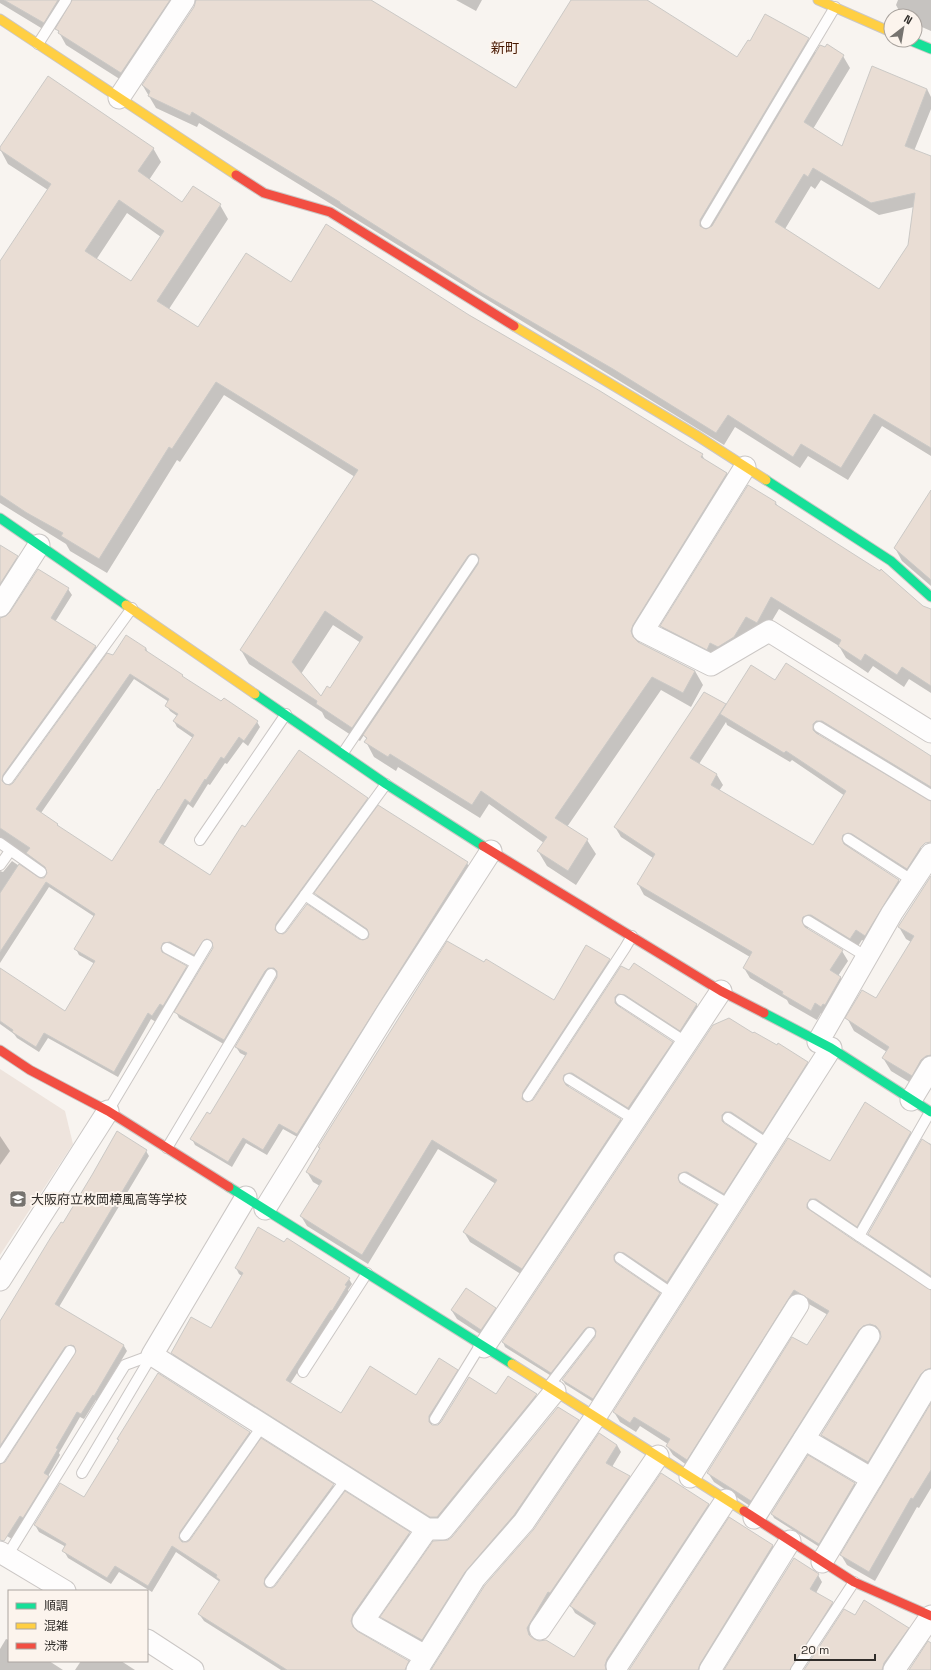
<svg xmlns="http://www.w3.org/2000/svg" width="931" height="1670" viewBox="0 0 931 1670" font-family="'Space Grotesk','Noto Sans JP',sans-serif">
  <rect width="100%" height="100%" fill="#f8f4f0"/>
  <path fill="#eee4dd" d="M0 1069 65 1111 73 1144 0 1255Z"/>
  <g fill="#0003" fill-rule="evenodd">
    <path d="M0 0H370L516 89 572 0H645L738 59 808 39 816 53 843 56 850 68 813 129 842 148 927 89 931 97V109L914 151 931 173V456L882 426 848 480 808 456 800 468 735 427 724 445 199 123 197 127 156 108 143 86 195 7 197 2 192 0 129 85 66 45 56 27 51 34 0 3ZM821 180 879 215 914 207 909 246 879 290 785 229 811 186 815 189Z"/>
    <path d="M456 0H482L476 11Z"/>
    <path d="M898 0H931V31L915 24V16H902L896 5Z"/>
    <path d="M153 148 161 162 149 180 183 204 220 205 228 219 169 309 198 329 291 283 469 315 702 455 705 460 727 473 735 487 640 639 639 644 695 671 703 685 691 707 661 690 567 827 587 840 596 854 576 885 547 866 538 851 544 843 489 804 480 818 398 767 396 771 374 757 366 742 367 740 364 735 360 741 325 718 322 712 249 664 241 650 355 477 224 395 180 462 177 460 107 573 70 551 66 544 0 503V263L48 190 8 164 0 149ZM127 213 161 237 131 282 96 260ZM333 625 361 643 331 689 321 698 301 674Z"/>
    <path d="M931 492V586L902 561 895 548Z"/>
    <path d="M776 503 778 507 922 607 931 610V693L909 679 904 687 873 666 868 673 846 658 839 646 779 609 764 634 714 661 668 639 661 626Z"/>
    <path d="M0 546 17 557 20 563 0 595Z"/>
    <path d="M38 570 68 589 72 595 55 622 96 647 99 653 6 781 5 786H11L114 656 146 648 148 653 182 675 184 679 221 703 257 722 260 727 248 746 243 742 227 764 225 763 210 785 208 784 193 808 188 804 163 846 211 876 245 829 367 799 370 805 279 930 278 935 363 942 369 939 370 934 319 899 315 893 467 863 470 869 301 1139 283 1129 267 1155 246 1143 232 1167 195 1145 192 1139 210 1115 246 1056 240 1053 236 1047 278 974 274 973 227 1046 179 1018 176 1012 214 949V945L211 944 197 960 166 948 164 954 186 967 190 973 156 1022 151 1019 118 1077 48 1038 39 1052 17 1038 14 1034 0 1024V969L65 1013 95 964 79 955 76 949 95 917 49 887 0 963V871L3 872 12 861 37 878 41 880 47 877 49 872 8 843 0 844V619L6 618 11 613ZM134 679 169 702 167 706 170 711 177 716 174 721 177 727 193 738 160 791 112 862 60 828 57 824 41 813Z"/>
    <path d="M776 682 931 758V793L825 730 819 734V736L931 802V829L920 846 923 851 913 879 851 843 848 846 899 881 905 891 871 945 862 940 856 949 814 924 808 928V930L842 951 848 961 838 976 841 978 846 988 827 1016 821 1013 817 1020 789 1004 787 1000 750 978 744 968 750 957 644 895 638 884 653 858 621 837 615 827 725 705 726 707ZM726 722 727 725 790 762 792 760 845 796 813 846 719 791 723 785 717 775 699 764Z"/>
    <path d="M931 878V1070L919 1088 891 1071 883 1058 887 1052 854 1031 847 1018 876 999 911 942 906 939 899 927Z"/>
    <path d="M609 960 615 970 527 1103 534 1100 622 967 696 1004 702 1014 686 1040 624 1004 621 1007V1009L672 1042 678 1052 634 1118 575 1082 569 1085 568 1088 621 1120 626 1130 527 1278 470 1242 464 1232 496 1184 438 1149 368 1264 307 1226 301 1216 320 1186 313 1182 307 1172 320 1149 319 1147 554 1002Z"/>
    <path d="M754 1035 807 1063 810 1067 765 1137 724 1119V1124L755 1145 757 1149 726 1197 681 1179 679 1184 716 1205 718 1210 670 1286 616 1259V1264L659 1294 662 1298 595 1403 565 1384 563 1380 596 1337 597 1332 591 1331 553 1377 505 1347 503 1342Z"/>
    <path d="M910 1133 916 1142 863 1236 815 1209 813 1213 927 1290 931 1292V1379L873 1472 827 1445 822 1435 880 1343 882 1335 876 1333 756 1510 714 1482 708 1473 807 1347 828 1315 800 1299 692 1469 673 1455 667 1446 668 1444 640 1426 636 1432 620 1422 614 1412 830 1162Z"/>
    <path d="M0 1136 10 1151 0 1165Z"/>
    <path d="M922 1140 931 1144V1281L874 1243 869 1234Z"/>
    <path d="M146 1151 149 1156 59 1307 124 1346 127 1351 97 1400H96L84 1419 80 1417 59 1453 60 1455 48 1476 51 1482 12 1539 0 1532V1465L6 1462 78 1351 73 1349 0 1456V1323L63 1224Z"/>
    <path d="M236 1268 349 1279 352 1284 348 1290 349 1292 290 1384 341 1415 416 1396 457 1370 460 1376 432 1422V1425L434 1427 497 1396 536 1395 539 1400 440 1522H434L175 1358 172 1353 211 1330 242 1276 239 1274Z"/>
    <path d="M495 1309 500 1317 486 1338 457 1319 452 1311Z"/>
    <path d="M931 1405V1488L919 1508 917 1507 875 1581 847 1565 841 1555Z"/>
    <path d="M578 1421 581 1426 425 1645 385 1623 382 1617 448 1541Z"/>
    <path d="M250 1432 254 1439 183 1540V1543L191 1541 262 1440 333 1485 338 1492 268 1586V1590L276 1587 345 1493 409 1533 413 1540 357 1622 355 1629V1631L408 1661 412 1670H281L204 1621 199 1614 220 1582 176 1552 152 1592 119 1572 111 1584 68 1558 64 1551 66 1547 39 1532 35 1525 85 1499 119 1441 118 1439Z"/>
    <path d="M617 1445 621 1452 612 1467 629 1477 633 1484 552 1599 530 1635 531 1638 574 1659 595 1626 575 1613 571 1606 708 1504 713 1512 610 1670H432Z"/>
    <path d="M808 1457 855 1484 857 1488 821 1548 774 1518 772 1514Z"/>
    <path d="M730 1518 773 1546 777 1553 704 1670H630Z"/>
    <path d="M818 1575 822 1582 816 1593 832 1603 836 1610 797 1670H725Z"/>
    <path d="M855 1617 908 1628 912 1635 888 1670H805Z"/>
    <path d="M6 1639 9 1640V1661H49L63 1670H0V1649Z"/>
    <path d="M81 1661H121L135 1670H75Z"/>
  </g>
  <g fill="#e9ddd4" stroke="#cbc9c6" fill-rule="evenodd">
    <path d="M4 0H58L44 23Z"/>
    <path d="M72 0H170L121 73 58 33 59 31 55 29Z"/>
    <path d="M196 0H371L516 88 571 0H647L737 57 748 40 750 41 765 14 809 38 700 220V226L706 229 712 226 820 45 825 47 827 44 844 55 804 122 842 146 872 66 927 89 905 146 931 156V448L874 414 841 468 801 444 793 457 728 415 716 433 613 369 482 293 340 203V202L192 112 190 116 148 96 150 91 142 85 194 7ZM813 168 871 203 915 193 908 245 879 289 775 222 804 174 808 177Z"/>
    <path d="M48 76 154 148 138 171 182 202 193 186 221 204 157 301 198 327 246 253 291 282 326 224 469 315 600 391 689 446 703 454 701 457 727 473 633 625 631 631 633 637 638 642 695 671 683 693 652 677 555 818 588 839 568 871 537 851 547 837 481 791 472 805 390 754 388 757 364 742 367 738 363 735 478 564 479 558 476 554H471L468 556 352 728 316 704 317 701 240 650 358 470 216 382 172 449 169 447 99 559 61 536 63 533 27 513 0 495V261L51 184 0 150V147ZM119 200 164 231 131 281 85 251ZM325 611 363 637 330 688 327 686 321 696 292 662Z"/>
    <path d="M748 485 776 502 775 504 880 571 881 569 883 571 923 606 931 609V686L902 667 897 675 865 654 861 661 838 646 841 640 771 597 757 623 746 617 734 637 718 647 710 643 707 650 660 626Z"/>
    <path d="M931 490V580L894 548Z"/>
    <path d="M0 545 18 556 0 584Z"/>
    <path d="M38 569 69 588 51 618 96 646 3 775 2 781 5 784 10 785 13 783 107 653 113 655 126 635 146 648 145 650 183 675 182 676 221 701 224 698 258 721 244 741 239 737 224 759 221 757 206 780 205 779 190 803 185 799 159 842 210 875 242 825 245 827 299 750 368 798 276 924 275 930 278 933 283 934 286 932 307 904 359 939 363 940 368 938 369 934 367 929 314 893 378 805 468 862 297 1134 279 1124 263 1150 243 1138 228 1162 190 1139 207 1112 210 1114 247 1053 235 1047 277 977V971L274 968H268L265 971 224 1040 174 1012 213 948 212 942 207 939 204 940 194 955 170 942 163 943 161 948 162 952 187 966 163 1006 160 1004 152 1016 148 1013 114 1072 44 1033 36 1047 12 1032 13 1030 0 1021V968L65 1011 95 961 74 949 95 914 46 882 0 952V893L19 864 40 878H44L47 873 45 867 26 853 30 848 0 828V618L6 616 10 612ZM130 674 169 699 165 706 178 714 173 721 194 735 159 790 158 789 112 861 57 825 58 824 36 809Z"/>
    <path d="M786 663 931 756V787L822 721H816L813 724V730L816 733 931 801V842L925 843 921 847 907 869 852 834 848 833 843 835 842 839 844 844 899 880 865 936 856 930 850 939 811 915H808L803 917 802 921 805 927 843 950 830 970 841 977 825 1005 823 1004 821 1007 815 1003 811 1011 782 994 783 992 743 968 752 952 637 884 655 854 614 827 704 692 726 704 690 758 717 774 711 785 813 845 846 791 786 751 784 753 720 714 751 665 775 680Z"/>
    <path d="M931 876V1055L926 1056 921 1060 912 1076 882 1058 889 1047 845 1018 862 990 876 998 914 936 898 927Z"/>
    <path d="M447 941 484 962 486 959 554 1000 586 945 610 959 523 1092 522 1099 527 1102 533 1100 621 966 629 970 634 963 697 1004 680 1031 625 995 618 994 615 997V1003L617 1005 673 1042 628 1108 572 1073H569L564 1075 563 1079 566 1085 621 1119 522 1269 463 1232 497 1180 432 1140 362 1255 300 1216 322 1181 306 1172 320 1148 318 1147Z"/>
    <path d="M729 1018 753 1033 754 1032 777 1045 778 1043 808 1062 763 1133 731 1112H725L722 1115V1121L724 1123 756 1144 724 1194 687 1172H684L679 1174 678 1178 680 1183 717 1205 667 1282 624 1253 618 1252 614 1255V1260L616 1263 660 1293 593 1399 562 1380 595 1337 596 1331 594 1328 588 1327 585 1329 551 1373 502 1342 713 1025Z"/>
    <path d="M865 1102 911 1132 857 1227 816 1199H810L807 1204V1208L855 1241 931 1290V1368L925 1370 921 1374 868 1462 821 1435 879 1342 881 1337 880 1331 876 1326 870 1324 863 1326 859 1330 751 1501 707 1473 792 1337 807 1345 829 1311 794 1290 687 1460 666 1446 670 1439 634 1417 630 1423 613 1412 788 1138 830 1161Z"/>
    <path d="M117 1131 147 1150 55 1304 124 1345 94 1396 93 1395 81 1414 77 1412 56 1448 58 1449 44 1473 49 1476 23 1518 20 1516 4 1541 0 1540V1464L5 1462 76 1351 74 1346 71 1345 65 1347 0 1446V1321L51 1237 61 1222 63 1223 92 1175Z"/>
    <path d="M922 1139 931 1145V1276L868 1234Z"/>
    <path d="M258 1227 284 1242 287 1238 350 1278 345 1285 347 1286 332 1311 331 1310 286 1380 341 1413 370 1366 416 1395 439 1358 458 1370 429 1416V1422L432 1425H438L441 1422 469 1377 496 1394 508 1376 537 1394 437 1517H430L171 1353 191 1317 211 1328 243 1273 235 1268Z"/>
    <path d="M466 1288 496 1308 481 1330 451 1310Z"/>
    <path d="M158 1373 250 1432 180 1532 179 1538 182 1542H187L190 1540 261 1438 334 1484 265 1578 264 1584 266 1587 272 1588 275 1586 345 1491 410 1532 353 1614 351 1621 353 1627 357 1631 409 1661 405 1670H287L198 1614 220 1580 216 1577 217 1575 172 1546 148 1586 115 1566 107 1578 62 1551 66 1544 34 1525 60 1483 84 1497 119 1440 117 1439Z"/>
    <path d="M931 1403V1470L913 1499 911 1498 869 1572 840 1555Z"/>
    <path d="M558 1407 579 1420 514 1515 465 1572 422 1640 380 1617 433 1541 448 1540 452 1537Z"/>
    <path d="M599 1433 617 1445 606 1463 630 1476 550 1593 548 1592 527 1628 529 1635 534 1639 539 1641 546 1640 574 1657 596 1623 570 1606 661 1473 709 1504 607 1659 605 1665 606 1670H431L485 1585 534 1529Z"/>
    <path d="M808 1455 855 1483 819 1544 771 1514Z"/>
    <path d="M729 1517 773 1545 700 1664 698 1670H629Z"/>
    <path d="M794 1558 819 1574 810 1589 833 1602 790 1670H724Z"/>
    <path d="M864 1600 909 1628 884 1663 882 1670H804L844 1609 855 1615Z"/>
    <path d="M928 1641 931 1643V1670H909Z"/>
  </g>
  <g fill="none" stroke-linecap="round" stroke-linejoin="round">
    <g stroke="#cbc7c5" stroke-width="12">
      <g id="lane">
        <path d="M38 44 66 0"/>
        <path d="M706 223 835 7"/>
        <path d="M819 727 931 795"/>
        <path d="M343 753 473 560"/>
        <path d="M8 779 132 608"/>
        <path d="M848 839 913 881"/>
        <path d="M200 840 286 714"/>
        <path d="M0 843 41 872"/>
        <path d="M0 865 10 851"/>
        <path d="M305 895 363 934"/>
        <path d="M808 921 867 957"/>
        <path d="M281 928 386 784"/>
        <path d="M167 948 195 963"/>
        <path d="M621 1000 687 1043"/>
        <path d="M569 1079 635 1120"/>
        <path d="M528 1096 625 948 632 936"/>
        <path d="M108 1111 207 945"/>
        <path d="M728 1118 769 1145"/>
        <path d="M167 1148 271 974"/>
        <path d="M684 1178 730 1205"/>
        <path d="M813 1205 931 1284"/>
        <path d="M859 1236 930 1112"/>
        <path d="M620 1258 674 1295"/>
        <path d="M303 1372 367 1273"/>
        <path d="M548 1387 590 1333"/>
        <path d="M435 1419 481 1344"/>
        <path d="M0 1458 70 1351"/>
        <path d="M82 1473 152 1355"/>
        <path d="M185 1536 263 1425"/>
        <path d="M7 1556 125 1365 152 1355"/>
        <path d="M270 1582 347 1478"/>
        <path d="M796 1670 854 1582"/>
      </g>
    </g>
    <g stroke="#cbc7c5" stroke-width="23">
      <g id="street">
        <path d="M119 98 184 0"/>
        <path d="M745 467 643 631 711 665 769 631 931 732"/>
        <path d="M0 606 39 545"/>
        <path d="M818 1042 892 913 931 854"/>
        <path d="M911 1100 931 1067"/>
        <path d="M246 1197 152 1355 427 1529H443L555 1391"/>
        <path d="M265 1209 387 1012 491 851"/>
        <path d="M0 1280 108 1111"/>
        <path d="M484 1347 721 991"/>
        <path d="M804 1439 872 1479"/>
        <path d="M690 1477 798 1305"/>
        <path d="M754 1518 869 1336"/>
        <path d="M0 1552 65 1591"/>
        <path d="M822 1562 931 1380"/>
        <path d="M540 1629 658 1456"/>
        <path d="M147 1640 193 1670"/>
        <path d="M425 1656 363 1621 427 1529"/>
        <path d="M617 1666 726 1500"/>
        <path d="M417 1670 475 1578 524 1522 596 1416 831 1048"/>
        <path d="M710 1670 790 1541"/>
        <path d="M894 1670 931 1616"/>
      </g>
    </g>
    <g stroke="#cbc7c5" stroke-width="11">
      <g id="fast">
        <path d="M909 40 931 49"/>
        <path d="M766 480 891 561 931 597"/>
        <path d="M0 518 126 605"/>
        <path d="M255 694 386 784 483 846"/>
        <path d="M764 1013 831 1048 931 1112"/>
        <path d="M229 1187 512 1364"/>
      </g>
    </g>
    <g stroke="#cbc7c5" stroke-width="11">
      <g id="slow">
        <path d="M818 0 891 32"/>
        <path d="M0 19 236 175"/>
        <path d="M514 326 696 435 766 480"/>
        <path d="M126 605 255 694"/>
        <path d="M512 1364 744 1511"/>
      </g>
    </g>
    <g stroke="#cbc7c5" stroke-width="11">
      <g id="jam">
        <path d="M236 175 264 193 330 212 514 326"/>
        <path d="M483 846 721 991 764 1013"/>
        <path d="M0 1050 30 1070 108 1111 229 1187"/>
        <path d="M744 1511 854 1582 931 1616"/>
      </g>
    </g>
    <use href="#lane" stroke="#fefdfd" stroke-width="10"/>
    <use href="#street" stroke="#fefdfd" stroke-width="21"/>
    <use href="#fast" stroke="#16e098" stroke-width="9"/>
    <use href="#slow" stroke="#ffcf43" stroke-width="9"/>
    <use href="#jam" stroke="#f24e42" stroke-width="9"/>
  </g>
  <defs>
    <g id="school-square" transform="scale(0.9)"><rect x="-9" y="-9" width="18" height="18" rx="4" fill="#76736f" stroke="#fcf4ed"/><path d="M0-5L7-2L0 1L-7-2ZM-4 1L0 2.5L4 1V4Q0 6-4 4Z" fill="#fff"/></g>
  </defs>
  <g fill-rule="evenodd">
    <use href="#school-square" x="18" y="1199"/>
  </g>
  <g text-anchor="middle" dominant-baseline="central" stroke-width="4" stroke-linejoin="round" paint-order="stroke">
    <g font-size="13" fill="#302d2a" stroke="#fcf4ed" text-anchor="start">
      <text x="31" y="1199">大阪府立枚岡樟風高等学校</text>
    </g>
    <g font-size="14" fill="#481801" stroke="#fcf4ed">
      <text x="505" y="48">新町</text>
    </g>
  </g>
  <rect x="8" y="1590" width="140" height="72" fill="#fcf4ed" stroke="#aaa49f"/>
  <rect x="16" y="1603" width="20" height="6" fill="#16e098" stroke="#aaa49f"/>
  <text x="44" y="1610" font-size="12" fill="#302d2a">順調</text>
  <rect x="16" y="1623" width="20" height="6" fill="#ffcf43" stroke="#aaa49f"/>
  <text x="44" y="1630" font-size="12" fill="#302d2a">混雑</text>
  <rect x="16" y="1643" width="20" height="6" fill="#f24e42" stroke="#aaa49f"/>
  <text x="44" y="1650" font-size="12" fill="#302d2a">渋滞</text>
  <g transform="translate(903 28) rotate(31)"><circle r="19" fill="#fcf4ed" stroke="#aaa49f"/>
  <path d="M0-3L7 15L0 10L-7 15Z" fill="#76736f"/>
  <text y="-6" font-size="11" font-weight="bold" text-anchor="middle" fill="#302d2a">N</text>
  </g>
  <path d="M795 1654v6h80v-6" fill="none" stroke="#302d2a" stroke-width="2"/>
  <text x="801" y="1654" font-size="12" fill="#302d2a" stroke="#fcf4ed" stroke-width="3" paint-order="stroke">20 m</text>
</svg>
